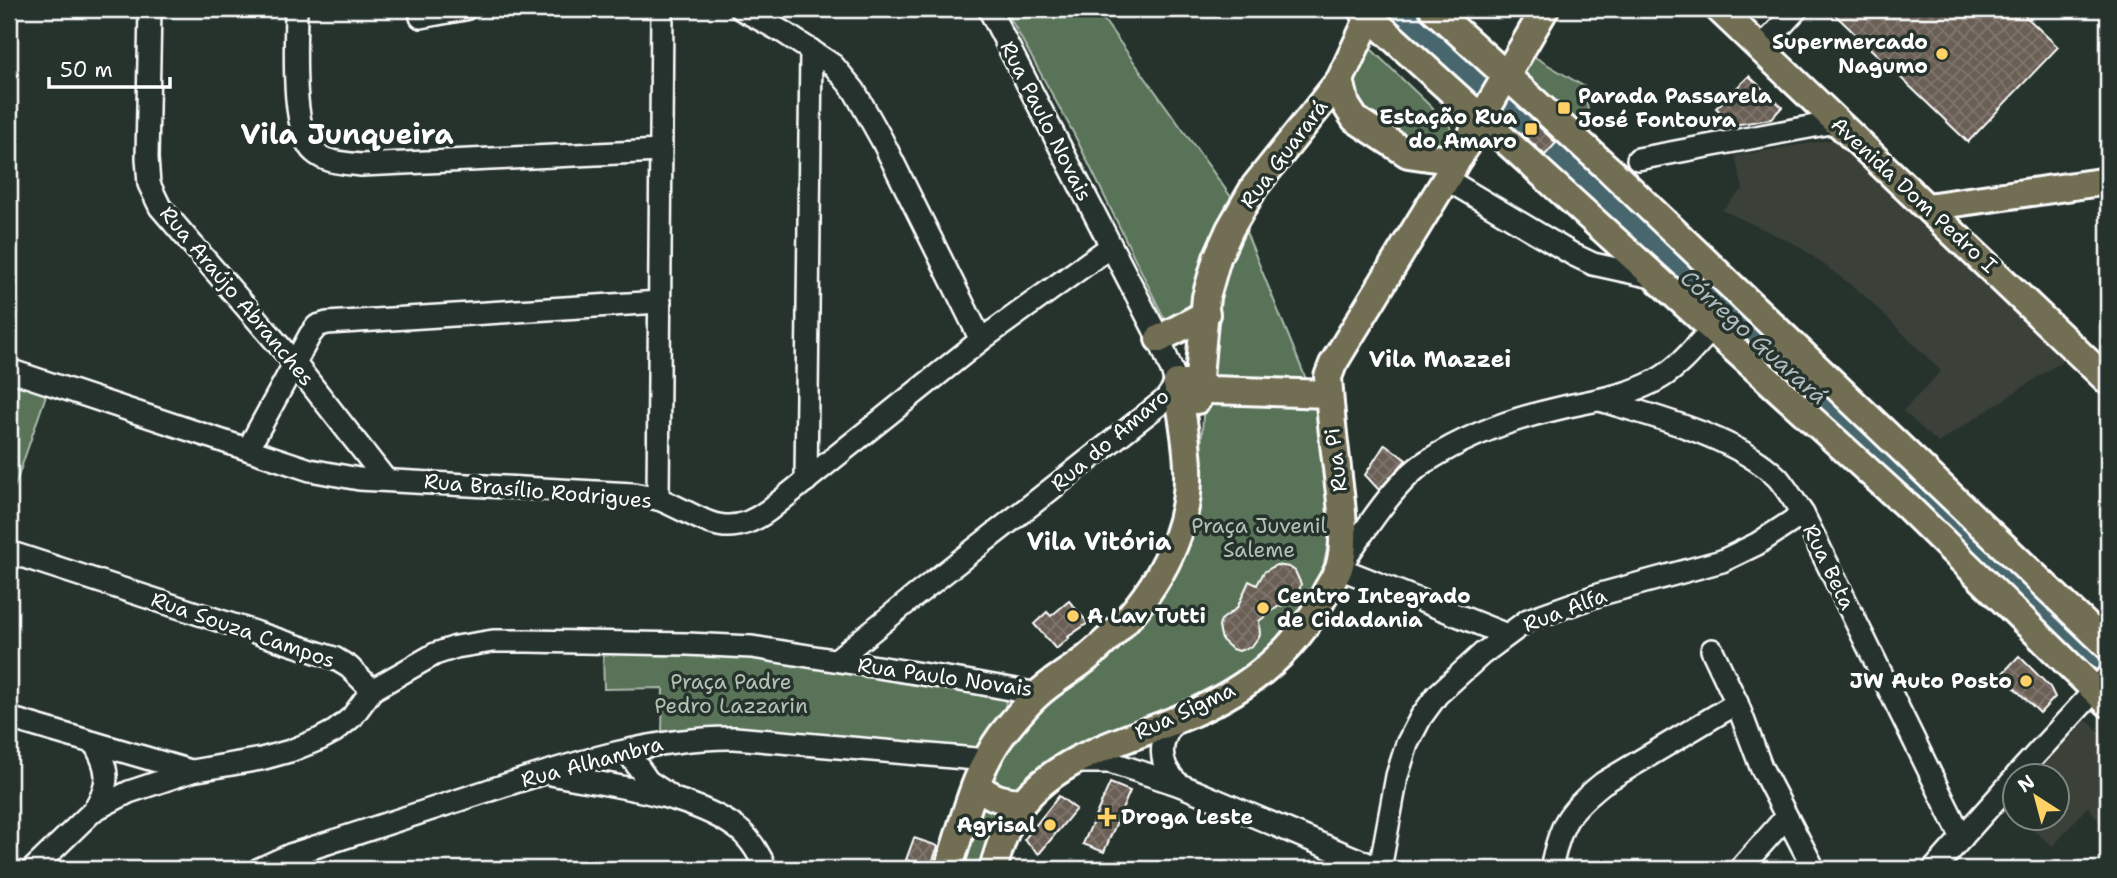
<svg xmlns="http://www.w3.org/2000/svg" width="2117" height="878" viewBox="0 0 2117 878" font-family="'Shantell Sans',sans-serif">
  <defs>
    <pattern id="building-cross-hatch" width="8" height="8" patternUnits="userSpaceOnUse" patternTransform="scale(1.75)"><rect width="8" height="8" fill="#695e54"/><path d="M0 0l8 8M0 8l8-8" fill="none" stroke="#80766e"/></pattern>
  </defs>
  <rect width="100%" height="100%" fill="#26332d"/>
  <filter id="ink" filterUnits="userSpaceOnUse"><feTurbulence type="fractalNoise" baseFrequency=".0143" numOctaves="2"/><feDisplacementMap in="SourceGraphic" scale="14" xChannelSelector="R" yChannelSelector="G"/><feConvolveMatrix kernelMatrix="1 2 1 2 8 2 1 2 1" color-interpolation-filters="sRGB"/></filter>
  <g filter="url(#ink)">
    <g fill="#3a4039">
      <path d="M1835 139 2064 360 1938 443 1903 411 1941 371 1863 294 1799 246 1722 210 1743 189 1735 156Z"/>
      <path d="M2082 719 2091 723 2108 742V835L2088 806 2053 846 2019 819 2058 818V776H2031Z"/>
    </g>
    <g fill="#597359" stroke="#acb9ac" stroke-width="2">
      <path d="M1005 9H1096L1231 197 1194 302 1165 320 1074 134Z"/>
      <path d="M1370 48 1450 125 1453 144 1434 155 1364 124 1349 91Z"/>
      <path d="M1528 53 1585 87 1591 135 1526 77 1524 71Z"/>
      <path d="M1244 227 1308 384 1205 381C1212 324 1219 280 1244 227Z"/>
      <path d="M9 379 47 392 9 503Z"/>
      <path d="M1204 400 1319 404 1331 516 1330 534 1323 568 1309 601 1282 641 1234 678 1018 789H1007L990 780 991 767 1042 706 1112 650 1200 467Z"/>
      <path d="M660 653 790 659 999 697 1006 702 1002 719 979 750 695 730 662 733 663 688 604 689 603 654Z"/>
      <path d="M980 801 1007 811 984 869H957Z"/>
    </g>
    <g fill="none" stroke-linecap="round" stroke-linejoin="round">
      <path stroke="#47666d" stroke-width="30" d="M1395 9 1880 452 2108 671"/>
    </g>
    <g fill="url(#building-cross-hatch)" stroke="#fff" stroke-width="2">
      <path d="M1829 9H2018L2058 47 1968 142Z"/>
      <path d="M1749 76 1782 107 1771 119 1734 125 1716 108Z"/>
      <path d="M1533 121 1556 143 1545 155 1522 134Z"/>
      <path d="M1385 444 1406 460 1379 490 1365 475Z"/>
      <path d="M1276 565 1289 567 1295 571 1301 584 1297 597 1286 605 1279 606 1259 621 1260 635 1252 646 1239 651 1232 649 1222 640 1219 627 1221 620 1237 608 1249 581 1257 585 1264 572Z"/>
      <path d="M1069 601 1088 623 1068 637 1069 638 1056 649 1034 624 1047 612 1051 616Z"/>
      <path d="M2019 656 2050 687 2055 697 2040 713 2001 675Z"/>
      <path d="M1110 783 1130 791 1104 852 1083 844Z"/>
      <path d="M1059 796 1076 809 1039 854 1024 840Z"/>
      <path d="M914 838 938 846 930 868 906 860Z"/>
    </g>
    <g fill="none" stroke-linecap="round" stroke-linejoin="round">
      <g stroke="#fff" stroke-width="26">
        <g id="minor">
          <path d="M150 9 147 158 149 184 160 207 296 365 385 479"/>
          <path d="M296 9C296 41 290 132 314 152 326 163 345 163 361 165L661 151"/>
          <path d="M741 9 783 32 833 65 854 90 882 140 981 340"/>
          <path d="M421 17 465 9"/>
          <path d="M1761 48 1797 9"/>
          <path d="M1638 159 1836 122"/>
          <path d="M1446 179 1574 255 1593 264 1657 278"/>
          <path d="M9 370 310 470 359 479 633 494C642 496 652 497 661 500 704 518 725 543 769 510L981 340 1110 247"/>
          <path d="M1600 400C1655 417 1737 437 1778 478 1787 489 1795 502 1803 514L1962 838"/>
          <path d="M248 449 310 335 317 326 327 323 660 302"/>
          <path d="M806 481 811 50"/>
          <path d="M658 499 662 9"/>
          <path d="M9 552 334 658 349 667 372 690"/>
          <path d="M1507 635 1339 568C1362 535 1394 482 1427 461 1466 436 1515 418 1560 408 1594 400 1631 396 1662 377 1681 365 1696 346 1712 329"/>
          <path d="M1712 650 1737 703 1761 767 1814 869"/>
          <path d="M836 660 915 596 1166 399 1177 383 1159 339 989 9"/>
          <path d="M9 718 191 771"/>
          <path d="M1178 719C1156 740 1158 766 1180 785L1380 869"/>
          <path d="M94 743C109 768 111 783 94 810"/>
          <path d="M627 751 648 781 669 795"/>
          <path d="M1079 762H1110L1180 785"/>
          <path d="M551 774C609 786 684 792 734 826 749 836 759 853 766 869"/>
          <path d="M2016 776 2108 676"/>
          <path d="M33 869 94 810 129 792 192 771 261 759 290 751 320 739 335 731 352 717 372 690 435 654 456 647 493 641H527L687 644 752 647 972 682 1038 694"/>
          <path d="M259 869 290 855C356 834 422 812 487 791 568 765 651 737 735 738L987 760"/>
          <path d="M1380 869 1397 776 1407 744 1421 717 1437 695 1482 654 1528 620 1601 594 1722 561 1757 544 1803 514"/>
          <path d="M1551 869C1560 824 1567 812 1603 783L1737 703"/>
          <path d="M1740 869 1786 817"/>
          <path d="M1934 869 2016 777"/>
        </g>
      </g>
      <g stroke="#fff" stroke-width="32">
        <g id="major">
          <path d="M1361 9 1908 507 2108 703"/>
          <path d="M1433 9 1611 171 2108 646"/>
          <path d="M1719 9 2108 381"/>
          <path d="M1340 80 1346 105 1355 119 1408 154 1442 159 1460 156"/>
          <path d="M1927 207 2108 181"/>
          <path d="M1159 339 1206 314"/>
          <path d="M1197 400 1206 297 1217 258 1230 229 1255 186 1340 80 1373 9"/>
          <path d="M977 785C991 798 1003 801 1022 802"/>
          <path d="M948 869C963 826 974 773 1001 736 1012 722 1023 708 1036 696 1051 681 1071 671 1087 658 1144 610 1191 544 1188 467 1187 439 1181 410 1177 383H1199L1211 390 1329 394"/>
          <path d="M993 869C1000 846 1007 820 1023 802 1061 756 1124 741 1176 720 1241 694 1291 658 1324 596 1328 587 1335 578 1339 568 1348 540 1340 497 1337 468 1333 437 1330 408 1328 377L1333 364 1446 179 1545 9"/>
        </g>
      </g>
      <use href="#minor" stroke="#26332d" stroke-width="21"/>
      <use href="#major" stroke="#726e52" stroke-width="26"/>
    </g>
  </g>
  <g fill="#ffd166" stroke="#26332d" stroke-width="2.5">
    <circle cx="1942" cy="54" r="7"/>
    <rect x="1557" y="101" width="14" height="14" rx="3.5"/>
    <rect x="1524" y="122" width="14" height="14" rx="3.5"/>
    <circle cx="1263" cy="608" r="7"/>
    <circle cx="1073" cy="616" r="7"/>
    <circle cx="2026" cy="681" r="7"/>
    <path d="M1103.5 806.5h7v7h7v7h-7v7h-7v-7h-7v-7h7z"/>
    <circle cx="1050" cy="825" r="7"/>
  </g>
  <g text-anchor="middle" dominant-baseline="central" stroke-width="7" stroke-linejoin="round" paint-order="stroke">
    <g font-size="21" font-weight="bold" fill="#fff" stroke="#26332d" text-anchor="end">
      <text x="1928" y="42">Supermercado<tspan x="1928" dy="24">Nagumo</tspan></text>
      <text x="1578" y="96" text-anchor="start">Parada Passarela<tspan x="1578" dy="24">José Fontoura</tspan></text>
      <text x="1517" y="117">Estação Rua<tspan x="1517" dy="24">do Amaro</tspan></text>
      <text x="1277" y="596" text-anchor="start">Centro Integrado<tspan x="1277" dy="24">de Cidadania</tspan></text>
      <text x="1087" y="616" text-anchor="start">A Lav Tutti</text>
      <text x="2012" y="681">JW Auto Posto</text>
      <text x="1121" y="817" text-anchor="start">Droga Leste</text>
      <text x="1036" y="825">Agrisal</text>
    </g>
    <g font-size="21" fill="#fff" stroke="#26332d">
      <text transform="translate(1046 121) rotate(63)">Rua Paulo Novais</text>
      <text transform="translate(1284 154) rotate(-53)">Rua Guarará</text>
      <text transform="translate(1914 195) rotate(43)">Avenida Dom Pedro I</text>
      <text transform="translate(237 296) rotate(50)">Rua Araújo Abranches</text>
      <text transform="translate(1110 440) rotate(-40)">Rua do Amaro</text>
      <text transform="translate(1336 460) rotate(-97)">Rua Pi</text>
      <text transform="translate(538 491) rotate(5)">Rua Brasílio Rodrigues</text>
      <text transform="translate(1829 567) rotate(64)">Rua Beta</text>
      <text transform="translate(1565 610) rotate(-21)">Rua Alfa</text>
      <text transform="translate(243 630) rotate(19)">Rua Souza Campos</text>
      <text transform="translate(945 677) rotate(8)">Rua Paulo Novais</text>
      <text transform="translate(1185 711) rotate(-25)">Rua Sigma</text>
      <text transform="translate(592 762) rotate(-15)">Rua Alhambra</text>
    </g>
    <g font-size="21" fill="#b4c0b4" stroke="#26332d">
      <text x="1259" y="526">Praça Juvenil<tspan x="1259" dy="24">Saleme</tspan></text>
      <text x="731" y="682">Praça Padre<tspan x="731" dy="24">Pedro Lazzarin</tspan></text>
    </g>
    <g font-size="23" font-style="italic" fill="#acbabd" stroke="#26332d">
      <text transform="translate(1754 337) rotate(42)">Córrego Guarará</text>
    </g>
    <g font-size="23" font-weight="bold" fill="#fff" stroke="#26332d">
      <text x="1440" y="359">Vila Mazzei</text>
    </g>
    <g font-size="24" font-weight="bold" fill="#fff" stroke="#26332d">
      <text x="1099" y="542">Vila Vitória</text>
    </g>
    <g font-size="28" font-weight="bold" fill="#fff" stroke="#26332d">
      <text x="347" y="134">Vila Junqueira</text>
    </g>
  </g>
  <rect width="2117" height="878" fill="none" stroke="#26332d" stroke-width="35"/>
  <rect x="18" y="18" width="2082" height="843" fill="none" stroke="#fff" stroke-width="2.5" filter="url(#ink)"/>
  <g transform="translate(2036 797) rotate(324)"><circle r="33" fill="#26332d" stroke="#7d8581" stroke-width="2"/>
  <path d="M0-5L12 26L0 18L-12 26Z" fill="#ffd166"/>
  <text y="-10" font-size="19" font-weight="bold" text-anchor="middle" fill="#ffffff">N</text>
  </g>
  <path d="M49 77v10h121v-10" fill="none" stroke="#ffffff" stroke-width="3.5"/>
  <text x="60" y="77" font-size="21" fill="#ffffff" stroke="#26332d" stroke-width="5" paint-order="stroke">50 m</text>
</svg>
